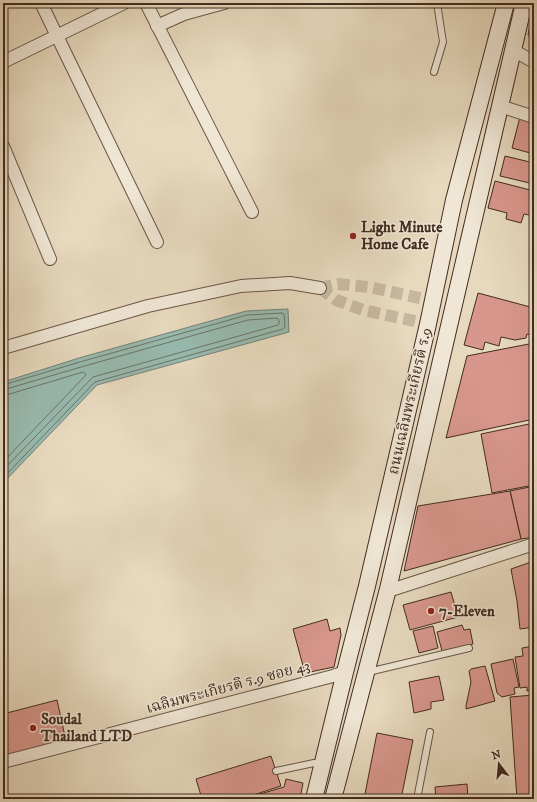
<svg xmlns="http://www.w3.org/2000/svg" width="537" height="802" viewBox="0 0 537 802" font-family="'IM FELL DW Pica','Noto Serif Thai',serif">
  <rect width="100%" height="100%" fill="#e7d9be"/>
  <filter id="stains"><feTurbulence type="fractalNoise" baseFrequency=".005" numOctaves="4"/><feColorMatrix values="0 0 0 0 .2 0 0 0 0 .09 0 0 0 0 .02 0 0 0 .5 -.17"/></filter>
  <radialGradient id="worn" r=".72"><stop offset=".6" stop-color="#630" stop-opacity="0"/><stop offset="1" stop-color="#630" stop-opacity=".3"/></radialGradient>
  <path fill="#97baaf" stroke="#758176" d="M288 309 289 332 97 385 3 483V382L79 358 246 311Z"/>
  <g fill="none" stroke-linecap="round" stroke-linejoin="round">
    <g stroke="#6c7368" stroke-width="1">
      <path d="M3 385 80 362 247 315 282 313 284 314 285 327 283 329 95 382 3 478"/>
      <path d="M3 390 81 367 248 320 277 318 279 320V324L278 325 93 377 3 470"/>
      <path d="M3 396 83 372 86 374 85 376 3 462"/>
    </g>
  </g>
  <g fill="#d8978d" stroke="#422c20">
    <path d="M534 6V38L528 35Z"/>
    <path d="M520 117 534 121V154L512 148Z"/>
    <path d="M505 156 534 163V184L500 176Z"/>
    <path d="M495 181 534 191V216L524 214 521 223 506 219 507 213 488 208Z"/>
    <path d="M478 293 534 308V336L527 334 526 338 515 340 501 337 499 346 485 342 483 350 464 345Z"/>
    <path d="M534 343V419L446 438 467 356Z"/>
    <path d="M534 423V485L492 493 481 434Z"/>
    <path d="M534 486V537L521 539 510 491Z"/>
    <path d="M510 491 521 539 404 571 418 506Z"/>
    <path d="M534 561V627L520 629 517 601 511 569Z"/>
    <path d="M451 592 458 617 410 630 403 605Z"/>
    <path d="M327 619 330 631 340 628 341 635 334 667 305 673 293 629Z"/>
    <path d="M462 625 464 630 470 629 473 644 442 651 437 632Z"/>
    <path d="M433 626 438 648 419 653 413 631Z"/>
    <path d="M534 646V690L527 691V687L520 688 515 657 523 656 522 648Z"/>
    <path d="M513 659 519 687 514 688 515 694 502 697 497 693 491 664Z"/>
    <path d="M485 666 495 701 466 709V706L471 682 469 671 471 669Z"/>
    <path d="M439 676 444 700 431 702V709L414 713 409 682Z"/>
    <path d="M534 695V799H517L510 697Z"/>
    <path d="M57 700 66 741 3 756V714Z"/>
    <path d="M377 733 413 740 401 799H364Z"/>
    <path d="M271 756 281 786 241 799H202L196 779Z"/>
    <path d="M286 779 303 783 300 799H243L284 787Z"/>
    <path d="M467 784 468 799H436L435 787Z"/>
  </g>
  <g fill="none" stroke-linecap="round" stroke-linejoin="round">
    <g stroke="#c6b69e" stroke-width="12" stroke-dasharray="12 6" stroke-linecap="butt">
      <path d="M320 288 336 300 363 310 428 324"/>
      <path d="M320 288 338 284 369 287 433 301"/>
    </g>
    <g stroke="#6b5748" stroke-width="8">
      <g id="lane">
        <path d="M434 72 443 42 437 3"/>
        <path d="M368 672 469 648"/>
        <path d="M276 771 314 763 322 764"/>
        <path d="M183 799 187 798"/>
        <path d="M417 799 430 732"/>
      </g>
    </g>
    <g stroke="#6b5748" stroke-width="14">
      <g id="street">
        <path d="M41 3 157 242"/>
        <path d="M146 3 252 212"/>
        <path d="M157 26 184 14 224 3"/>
        <path d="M513 50 534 62"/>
        <path d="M3 62 124 3"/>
        <path d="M500 106 534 117"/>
        <path d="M3 146 50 259"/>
        <path d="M3 348 148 306 241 286 290 283 320 288"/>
        <path d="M388 589H394L534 544"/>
        <path d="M3 762 333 676 345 672"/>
      </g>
    </g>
    <g stroke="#422c20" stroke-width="18">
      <g id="secondary">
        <path d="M314 799 345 672 367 586 428 324 454 200 506 3"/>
        <path d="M333 799 388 589 524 3"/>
      </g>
    </g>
    <use href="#lane" stroke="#efe6d5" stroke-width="6"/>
    <use href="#street" stroke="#efe6d5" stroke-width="12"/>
    <use href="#secondary" stroke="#efe6d5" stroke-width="16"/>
  </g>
  <g fill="#8f2418" stroke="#efe6d5" stroke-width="1.5">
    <circle cx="353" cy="236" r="4"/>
    <circle cx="431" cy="611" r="4"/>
    <circle cx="33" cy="728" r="4"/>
  </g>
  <g text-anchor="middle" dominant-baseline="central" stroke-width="3" stroke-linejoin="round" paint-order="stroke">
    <g font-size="15" font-weight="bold" fill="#422c20" stroke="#efe6d5" text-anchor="start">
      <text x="361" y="227">Light Minute<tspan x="361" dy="17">Home Cafe</tspan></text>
      <text x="439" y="611">7-Eleven</text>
      <text x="41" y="719">Soudal<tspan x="41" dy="17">Thailand LTD</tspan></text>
    </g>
    <g font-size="15" fill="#422c20" stroke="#efe6d5">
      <text transform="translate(410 401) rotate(-77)">ถนนเฉลิมพระเกียรติ ร.9</text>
      <text transform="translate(228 687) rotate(-15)">เฉลิมพระเกียรติ ร.9 ซอย 43</text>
    </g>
  </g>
  <rect width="537" height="802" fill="none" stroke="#e7d9be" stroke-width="16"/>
  <rect x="4" y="4" width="529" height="794" fill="none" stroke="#422c20" stroke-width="2"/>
  <rect x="8" y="8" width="521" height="786" fill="none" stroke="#422c20"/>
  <g transform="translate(499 764) rotate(344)" stroke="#efe6d5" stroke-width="3" paint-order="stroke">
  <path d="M0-3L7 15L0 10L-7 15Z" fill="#422c20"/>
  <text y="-6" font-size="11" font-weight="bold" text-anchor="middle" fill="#422c20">N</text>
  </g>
  <rect width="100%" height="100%" filter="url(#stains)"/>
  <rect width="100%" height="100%" fill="url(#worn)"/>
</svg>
